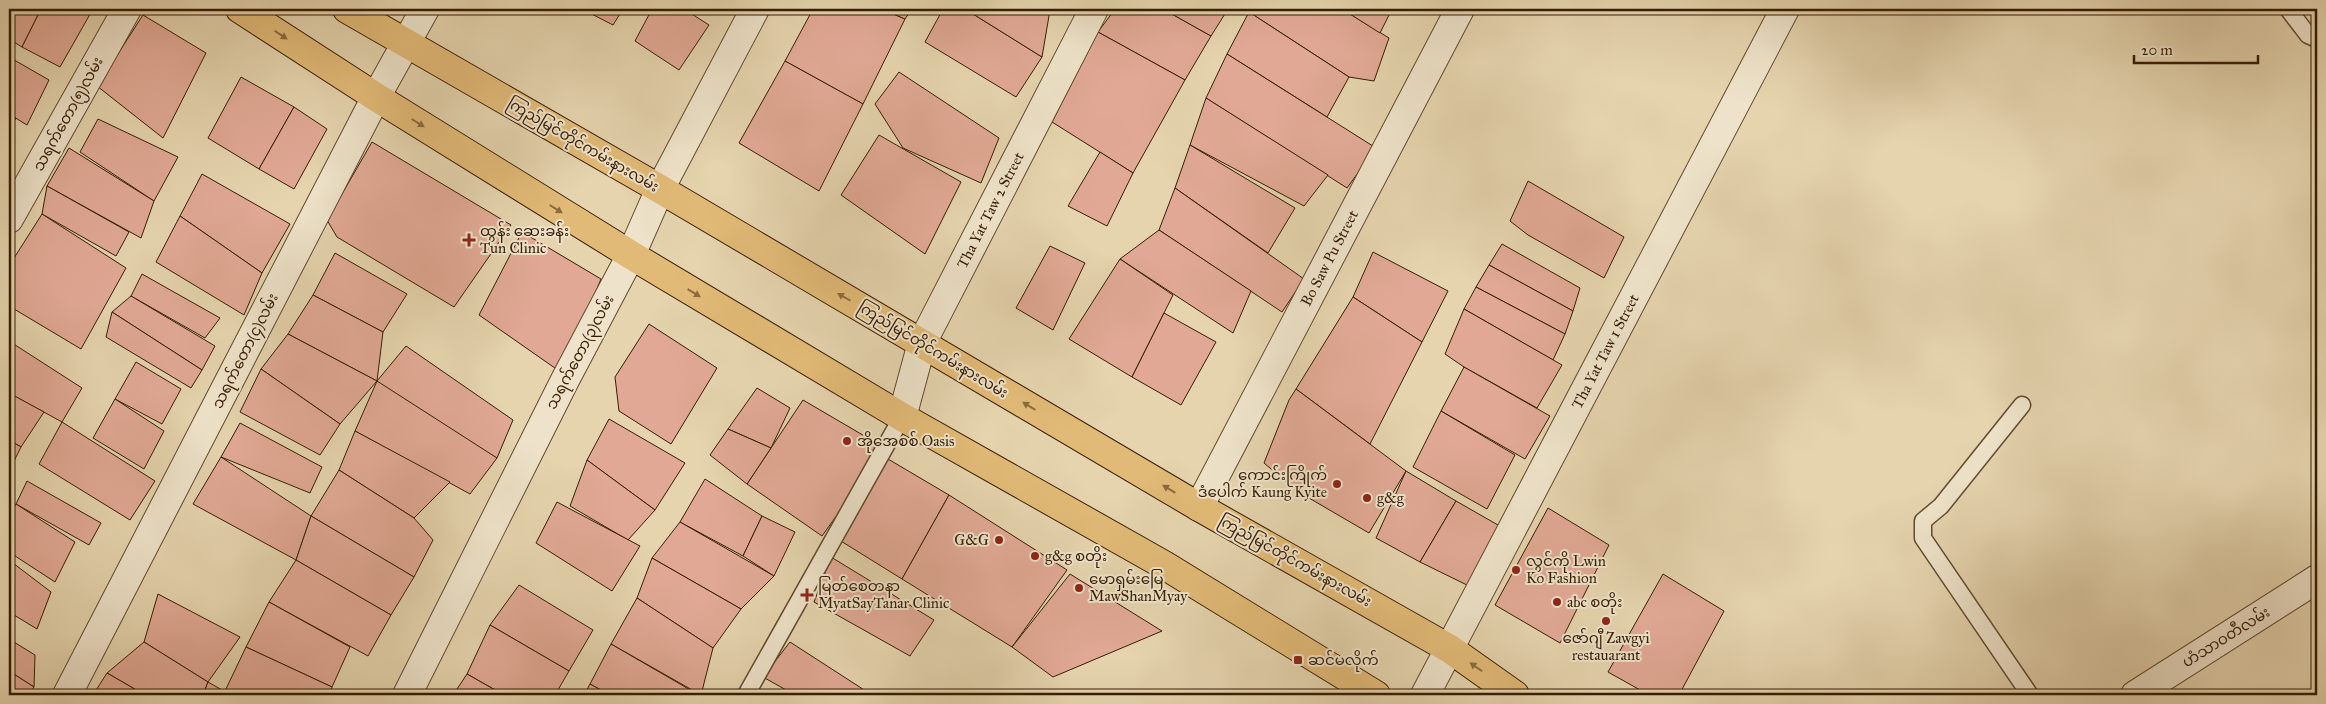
<svg xmlns="http://www.w3.org/2000/svg" width="2326" height="704" viewBox="0 0 2326 704" font-family="'IM FELL Great Primer','Noto Sans Myanmar',serif">
  <rect width="100%" height="100%" fill="#e5d4ae"/>
  <filter id="stains"><feTurbulence type="fractalNoise" baseFrequency=".004" numOctaves="4"/><feColorMatrix values="0 0 0 0 .2 0 0 0 0 .09 0 0 0 0 .02 0 0 0 .5 -.17"/></filter>
  <radialGradient id="worn" r=".72"><stop offset=".6" stop-color="#630" stop-opacity="0"/><stop offset="1" stop-color="#630" stop-opacity=".3"/></radialGradient>
  <g fill="#e1a995" stroke="#371d04">
    <path d="M9 9H41L22 47 9 39Z"/>
    <path d="M41 9H93L60 67 22 47Z"/>
    <path d="M582 9H623L613 25Z"/>
    <path d="M652 9H684L709 25 679 70 635 41Z"/>
    <path d="M813 9H882L905 19 863 104 785 61Z"/>
    <path d="M882 9H912L905 19Z"/>
    <path d="M943 9H965L1042 57 1016 97 925 42Z"/>
    <path d="M965 9 1050 10 1042 57Z"/>
    <path d="M1115 9H1163L1211 36 1185 80 1098 32Z"/>
    <path d="M1163 9H1228L1211 36Z"/>
    <path d="M1251 9H1342L1389 38 1374 81 1349 77 1249 12Z"/>
    <path d="M1342 9H1392L1380 33Z"/>
    <path d="M1249 12 1349 77 1327 117 1227 54Z"/>
    <path d="M143 15 206 53 163 138 97 86Z"/>
    <path d="M1098 32 1185 80 1133 173 1052 122Z"/>
    <path d="M1227 54 1376 148 1347 188 1206 98Z"/>
    <path d="M9 57 49 80 27 125 9 114Z"/>
    <path d="M785 61 863 104 819 191 739 143Z"/>
    <path d="M899 72 999 138 981 183 903 148 875 104Z"/>
    <path d="M241 77 294 107 259 169 208 138Z"/>
    <path d="M1206 98 1328 175 1304 206 1190 145Z"/>
    <path d="M294 107 327 129 294 189 259 169Z"/>
    <path d="M9 114 16 118 9 130Z"/>
    <path d="M98 119 178 157 154 201 80 152Z"/>
    <path d="M879 135 961 182 925 254 841 195Z"/>
    <path d="M372 142 511 225 454 307 337 237 327 220Z"/>
    <path d="M1190 145 1295 208 1268 253 1175 188Z"/>
    <path d="M69 148 154 201 141 238 47 186Z"/>
    <path d="M1100 152 1133 173 1107 226 1068 206Z"/>
    <path d="M202 174 290 224 262 273 180 216Z"/>
    <path d="M1528 181 1624 237 1604 278 1528 235 1510 221Z"/>
    <path d="M47 186 129 232 116 256 42 214Z"/>
    <path d="M1175 188 1304 279 1282 312 1159 230Z"/>
    <path d="M42 214 126 268 81 349 9 306V266Z"/>
    <path d="M180 216 262 273 244 315 156 262Z"/>
    <path d="M1159 230 1251 291 1233 333 1120 259Z"/>
    <path d="M522 232 601 279 562 373 479 315Z"/>
    <path d="M1502 244 1580 288 1573 311 1489 265Z"/>
    <path d="M1050 246 1085 263 1053 330 1016 308Z"/>
    <path d="M1373 252 1448 291 1422 342 1353 297Z"/>
    <path d="M335 253 407 294 383 332 313 295Z"/>
    <path d="M1120 259 1173 295 1132 377 1069 339Z"/>
    <path d="M1489 265 1573 311 1565 334 1476 287Z"/>
    <path d="M142 274 220 318 205 338 131 296Z"/>
    <path d="M1476 287 1565 334 1553 360 1464 309Z"/>
    <path d="M313 295 383 332 377 381 288 334Z"/>
    <path d="M131 296 215 346 202 370 112 312Z"/>
    <path d="M1353 297 1422 342 1370 444 1296 389Z"/>
    <path d="M1464 309 1562 365 1537 408 1464 367 1445 354Z"/>
    <path d="M112 312 202 370 191 388 106 337Z"/>
    <path d="M1164 313 1216 342 1181 405 1132 377Z"/>
    <path d="M649 324 717 368 671 444 619 411 615 377Z"/>
    <path d="M288 334 377 381 340 424 261 369Z"/>
    <path d="M9 341 82 388 62 422 9 393Z"/>
    <path d="M406 346 513 420 497 458 418 424 377 381Z"/>
    <path d="M136 362 181 389 162 424 115 399Z"/>
    <path d="M1464 367 1550 416 1525 459 1441 411Z"/>
    <path d="M261 369 340 424 320 455 240 412Z"/>
    <path d="M377 381 497 458 470 494 355 431Z"/>
    <path d="M757 388 790 408 771 448 728 429Z"/>
    <path d="M1296 389 1406 471 1369 533 1297 491 1264 463 1289 400Z"/>
    <path d="M9 393 44 412 21 447 9 440Z"/>
    <path d="M115 399 164 431 144 469 93 438Z"/>
    <path d="M803 400 885 448 822 536 747 484Z"/>
    <path d="M1441 411 1515 455 1487 509 1413 467Z"/>
    <path d="M609 419 685 463 655 510 587 460Z"/>
    <path d="M62 422 155 481 130 520 39 464Z"/>
    <path d="M240 423 322 467 310 493 221 457Z"/>
    <path d="M728 429 771 448 747 484 710 455Z"/>
    <path d="M355 431 450 482 414 518 339 470Z"/>
    <path d="M9 440 21 447 9 471Z"/>
    <path d="M221 457 311 516 296 560 193 504Z"/>
    <path d="M888 459 949 495 902 579 836 538Z"/>
    <path d="M587 460 655 510 628 540 570 506Z"/>
    <path d="M339 470 414 518 433 540 414 577 311 516Z"/>
    <path d="M1406 471 1456 501 1420 562 1376 538Z"/>
    <path d="M705 479 762 516 743 556 680 522Z"/>
    <path d="M27 481 101 523 89 545 16 504Z"/>
    <path d="M949 495 1067 570 1012 647 902 579Z"/>
    <path d="M1456 501 1505 529 1469 586 1420 562Z"/>
    <path d="M557 502 640 546 612 591 536 543Z"/>
    <path d="M16 504 75 542 55 582 9 552V516Z"/>
    <path d="M1548 508 1609 545 1560 643 1495 605Z"/>
    <path d="M311 516 414 577 391 615 296 560Z"/>
    <path d="M762 516 795 532 774 576 743 556Z"/>
    <path d="M680 522 774 576 741 609 652 558Z"/>
    <path d="M831 557 934 620 910 656 814 602Z"/>
    <path d="M652 558 741 609 713 648 637 598Z"/>
    <path d="M9 560 51 592 37 629 9 612Z"/>
    <path d="M296 560 391 615 368 656 269 602Z"/>
    <path d="M1070 574 1162 631 1053 677 1012 647Z"/>
    <path d="M1663 574 1724 611 1679 695H1649L1608 672Z"/>
    <path d="M519 585 593 630 569 671 490 625Z"/>
    <path d="M158 594 240 637 208 682 144 642Z"/>
    <path d="M637 598 713 648 701 695 611 644Z"/>
    <path d="M269 602 350 647 332 687 246 647Z"/>
    <path d="M490 625 569 671 555 695H504L467 674Z"/>
    <path d="M9 639 35 655 34 687 9 671Z"/>
    <path d="M144 642 208 682 203 695H145L107 673Z"/>
    <path d="M790 642 872 695H795L763 677Z"/>
    <path d="M611 644 699 695H610L590 684Z"/>
    <path d="M246 647 332 687 330 695H234L225 691Z"/>
    <path d="M9 671 34 687 29 695H9Z"/>
    <path d="M107 673 145 695H93Z"/>
    <path d="M467 674 504 695H453Z"/>
    <path d="M208 682 231 695H203Z"/>
    <path d="M590 684 610 695H584Z"/>
  </g>
  <g fill="none" stroke-linecap="round" stroke-linejoin="round">
    <g stroke="#624b2e" stroke-width="19">
      <g id="lane">
        <path d="M2288 9 2308 35 2317 39"/>
        <path d="M2022 405 1941 506 1923 521V538L2030 695"/>
        <path d="M746 695 902 417"/>
      </g>
    </g>
    <g stroke="#624b2e" stroke-width="30">
      <g id="street">
        <path d="M9 219 127 9"/>
        <path id="s1" d="M902 417 922 343 1094 9"/>
        <path id="s2" d="M1199 507 1460 9"/>
        <path d="M67 695 376 97 425 9"/>
        <path d="M407 695 565 380 631 255 660 189 755 9"/>
        <path id="s3" d="M1425 695 1785 9"/>
        <path d="M2135 695 2317 579"/>
      </g>
    </g>
    <g stroke="#371d04" stroke-width="30">
      <g id="primary">
        <path d="M240 9 376 97 631 255 902 417 1164 565 1376 695"/>
        <path d="M347 9 660 189 1199 507 1450 649 1515 695"/>
      </g>
    </g>
    <use href="#lane" stroke="#eee3ca" stroke-width="16"/>
    <use href="#street" stroke="#eee3ca" stroke-width="28"/>
    <use href="#primary" stroke="#e2ba77" stroke-width="28"/>
  </g>
  <defs><path id="oneway-solid" d="M-6-.8H1V-3.2L6.5 0L1 3.2V.8H-6Z" transform="scale(1.25)"/></defs>
  <g fill="#8c6c3e">
    <use href="#oneway-solid" transform="translate(281 35) rotate(33)"/>
    <use href="#oneway-solid" transform="translate(418 123) rotate(32)"/>
    <use href="#oneway-solid" transform="translate(556 209) rotate(32)"/>
    <use href="#oneway-solid" transform="translate(694 293) rotate(31)"/>
    <use href="#oneway-solid" transform="translate(844 297) rotate(-150)"/>
    <use href="#oneway-solid" transform="translate(1029 406) rotate(-149)"/>
    <use href="#oneway-solid" transform="translate(1169 489) rotate(-149)"/>
    <use href="#oneway-solid" transform="translate(1476 667) rotate(-145)"/>
  </g>
  <g fill="#8f2418" stroke="#eee3ca" stroke-width="2">
    <path d="M466.5 232.5h5v5h5v5h-5v5h-5v-5h-5v-5h5z"/>
    <circle cx="847" cy="441" r="5"/>
    <circle cx="1337" cy="484" r="5"/>
    <circle cx="1367" cy="498" r="5"/>
    <circle cx="999" cy="540" r="5"/>
    <circle cx="1035" cy="556" r="5"/>
    <circle cx="1516" cy="570" r="5"/>
    <circle cx="1079" cy="588" r="5"/>
    <path d="M804.5 587.5h5v5h5v5h-5v5h-5v-5h-5v-5h5z"/>
    <circle cx="1557" cy="602" r="5"/>
    <circle cx="1606" cy="621" r="5"/>
    <rect x="1293" y="655" width="10" height="10" rx="2.5"/>
  </g>
  <g text-anchor="middle" dominant-baseline="central" stroke-width="4" stroke-linejoin="round" paint-order="stroke">
    <g font-size="15" fill="#371d04" stroke="#eee3ca">
      <text transform="translate(68 114) rotate(-61)">သရက်တော(၅)လမ်း</text>
      <text transform="translate(583 145) rotate(30)">ကြည်မြင်တိုင်ကမ်းနားလမ်း</text>
      <text stroke="none"><textPath href="#s1" startOffset="226">Tha Yat Taw 2 Street</textPath></text>
      <text stroke="none"><textPath href="#s2" startOffset="281">Bo Saw Pu Street</textPath></text>
      <text transform="translate(933 350) rotate(31)">ကြည်မြင်တိုင်ကမ်းနားလမ်း</text>
      <text transform="translate(245 351) rotate(-63)">သရက်တော(၄)လမ်း</text>
      <text transform="translate(580 352) rotate(-62)">သရက်တော(၃)လမ်း</text>
      <text stroke="none"><textPath href="#s3" startOffset="388">Tha Yat Taw 1 Street</textPath></text>
      <text transform="translate(1295 561) rotate(29)">ကြည်မြင်တိုင်ကမ်းနားလမ်း</text>
      <text transform="translate(2226 637) rotate(-32)">ဟံသာဝတီလမ်း</text>
    </g>
    <g font-size="15" fill="#371d04" stroke="#eee3ca" text-anchor="start">
      <text x="480" y="231">ထွန်း ဆေးခန်း<tspan x="480" dy="17">Tun Clinic</tspan></text>
      <text x="857" y="441">အိုအေစစ် Oasis</text>
      <text x="1327" y="475" text-anchor="end">ကောင်းကြိုက်<tspan x="1327" dy="17">ဒံပေါက် Kaung Kyite</tspan></text>
      <text x="1377" y="498">g&amp;g</text>
      <text x="989" y="540" text-anchor="end">G&amp;G</text>
      <text x="1045" y="556">g&amp;g စတိုး</text>
      <text x="1526" y="561">လွင်ကို Lwin<tspan x="1526" dy="17">Ko Fashion</tspan></text>
      <text x="1089" y="579">မောရှမ်းမြေ<tspan x="1089" dy="17">MawShanMyay</tspan></text>
      <text x="818" y="586">မြတ်စေတနာ<tspan x="818" dy="17">MyatSayTanar Clinic</tspan></text>
      <text x="1567" y="602">abc စတိုး</text>
      <text x="1606" y="638" text-anchor="middle">ဇော်ဂျီ Zawgyi<tspan x="1606" dy="17">restauarant</tspan></text>
      <text x="1308" y="660">ဆင်မလိုက်</text>
    </g>
  </g>
  <rect width="2326" height="704" fill="none" stroke="#e5d4ae" stroke-width="30"/>
  <rect x="10" y="10" width="2306" height="684" fill="none" stroke="#371d04" stroke-width="2.5"/>
  <rect x="15" y="15" width="2296" height="674" fill="none" stroke="#371d04"/>
  <path d="M2134 55v8h124v-8" fill="none" stroke="#371d04" stroke-width="2.5"/>
  <text x="2141" y="55" font-size="15" fill="#371d04" stroke="#eee3ca" stroke-width="4" paint-order="stroke">20 m</text>
  <rect width="100%" height="100%" filter="url(#stains)"/>
  <rect width="100%" height="100%" fill="url(#worn)"/>
</svg>
